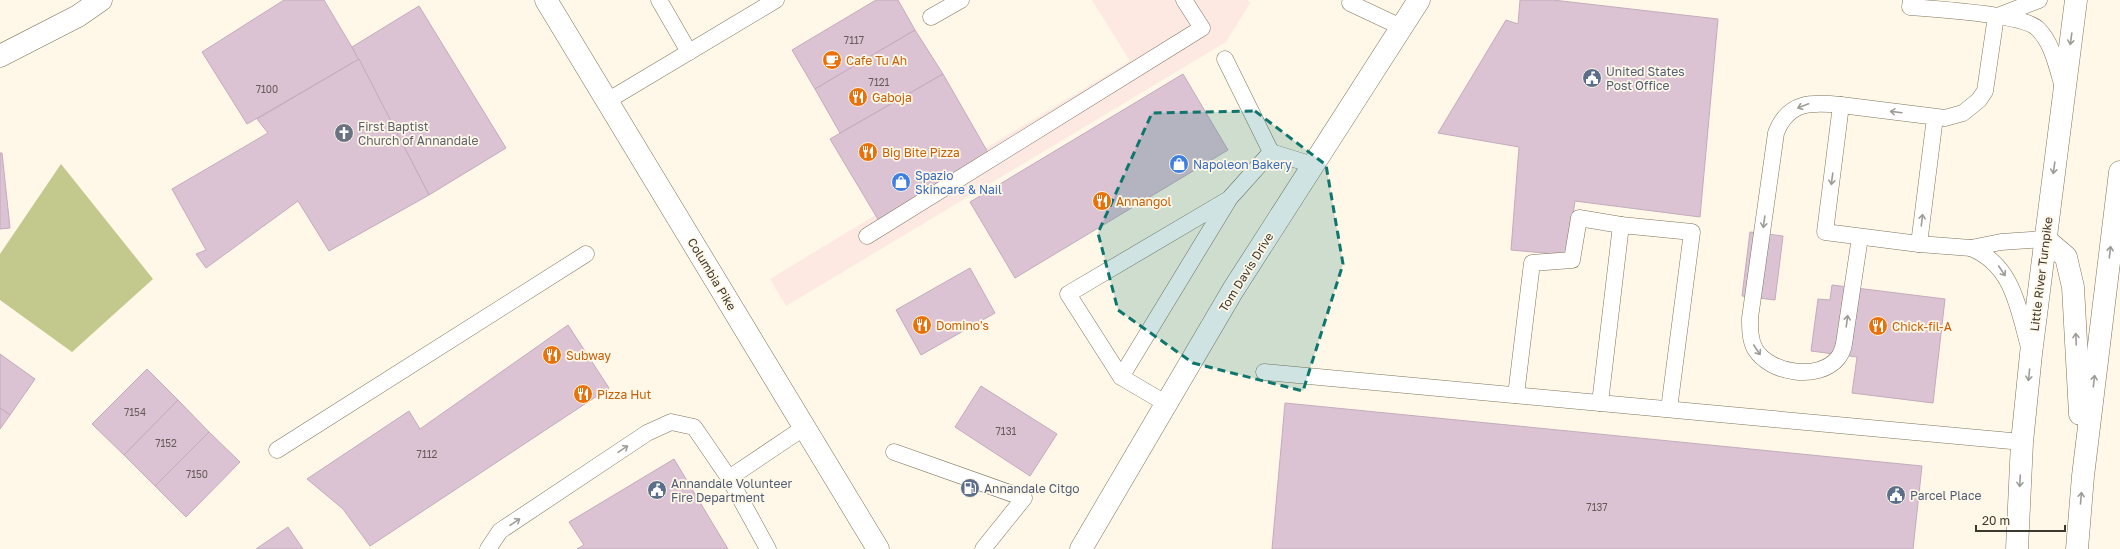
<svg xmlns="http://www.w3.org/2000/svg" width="2120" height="549" viewBox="0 0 2120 549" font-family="'Golos Text',sans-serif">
  <rect width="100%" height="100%" fill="#fff7e7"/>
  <path fill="#fde9e2" d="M1092 0H1248L1250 3 1226 42 786 306 770 279 1130 61Z"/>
  <path fill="#c3c98c" d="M61 164 153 279 72 352 0 300V254Z"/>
  <g fill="#dcc3d4" stroke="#c3abbc">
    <path d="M284 0H324L359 59 247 124 202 52Z"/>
    <path d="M876 0H898L915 30 815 89 792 50Z"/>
    <path d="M1520 0H1553L1718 19 1700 217 1575 201 1567 255 1511 250 1519 147 1438 133 1506 20 1518 24Z"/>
    <path d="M419 6 506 148 429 195 352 47Z"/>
    <path d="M915 30 943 74 840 133 815 89Z"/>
    <path d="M359 59 429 195 329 251 298 201 206 268 196 254 206 250 172 189 268 133 257 119Z"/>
    <path d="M943 74 990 156 879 221 830 139Z"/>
    <path d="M1183 74 1228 150 1015 278 970 202Z"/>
    <path d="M0 153H2L10 228 0 229Z"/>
    <path d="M1750 232 1783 236 1775 300 1742 296Z"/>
    <path d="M970 268 995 313 921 355 896 310Z"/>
    <path d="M1832 285 1945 299 1933 403 1852 393 1857 357 1811 351 1818 299 1830 300Z"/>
    <path d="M568 325 609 388 370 546 343 509 307 479 409 411 420 429Z"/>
    <path d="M0 354 35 379 10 415 0 408Z"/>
    <path d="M147 369 178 400 124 455 92 424Z"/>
    <path d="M981 386 1057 434 1030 476 955 427Z"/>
    <path d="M178 400 209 432 155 486 124 455Z"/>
    <path d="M1285 403 1922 466 1913 549H1272Z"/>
    <path d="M0 408 10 415 0 429Z"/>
    <path d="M209 432 240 462 186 517 155 486Z"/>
    <path d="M674 459 728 549H577L584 545 569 522Z"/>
    <path d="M288 527 303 549H256Z"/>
  </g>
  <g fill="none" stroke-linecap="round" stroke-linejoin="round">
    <g stroke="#7f735d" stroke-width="17">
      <g id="service">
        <path d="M659 0 689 52"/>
        <path d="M1352 0 1350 3 1401 27"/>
        <path d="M1911 0 1910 7C1934 9 2024 14 2038 29 2053 44 2057 68 2063 87"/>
        <path d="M1998 16 2039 0"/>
        <path d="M931 17 961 0"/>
        <path d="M607 101 776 0"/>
        <path d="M1841 105C1812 102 1788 101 1776 133L1750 318C1750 329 1750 340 1755 349 1770 374 1819 381 1838 358 1843 352 1844 345 1845 337L1860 237"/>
        <path d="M1935 117 1919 244 1825 232 1841 105 1945 118 1963 113 1979 100 1985 91 1996 16"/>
        <path d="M1271 152 1313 165"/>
        <path d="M867 236 1202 28 1184 0"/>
        <path d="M1919 244 1971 248 2001 242 2045 239"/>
        <path d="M1971 248C2013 265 2018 308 2029 347"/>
        <path d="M1264 372 2022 442"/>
        <path d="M1121 377 1228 201"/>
        <path d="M1516 395 1532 263 1572 260 1579 218 1621 225"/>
        <path d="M1600 403 1621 225 1692 232 1669 409"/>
        <path d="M1167 404 1121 377 1068 294 1229 199 1271 152 1225 59"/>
        <path d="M277 450 586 254"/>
        <path d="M894 452 1024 498 983 549"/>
        <path d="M729 478 805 427"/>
        <path d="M488 549 500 531 647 433 671 422 694 427 729 478 768 549"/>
      </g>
    </g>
    <g stroke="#7f735d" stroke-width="23">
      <g id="minor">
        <path d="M0 56 78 16 101 0"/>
        <path d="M1081 549 1233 290 1419 0"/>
      </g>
    </g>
    <g stroke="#7f735d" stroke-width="23">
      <g id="primary">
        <path d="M546 0 878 549"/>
        <path d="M2045 239 2066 257 2073 287 2080 414"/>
        <path d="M2017 549 2022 442 2031 354 2076 0"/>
        <path d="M2077 549 2083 476 2120 172"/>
      </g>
    </g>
    <use href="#service" stroke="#fff" stroke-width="16"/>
    <use href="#minor" stroke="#fff" stroke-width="22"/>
    <use href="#primary" stroke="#fff" stroke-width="22"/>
  </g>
  <defs><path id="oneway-shaft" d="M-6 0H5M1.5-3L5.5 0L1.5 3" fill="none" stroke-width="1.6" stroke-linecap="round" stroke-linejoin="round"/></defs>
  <g stroke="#9e9c96">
    <use href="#oneway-shaft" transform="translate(2071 39) rotate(98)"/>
    <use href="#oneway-shaft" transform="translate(1803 106) rotate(159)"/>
    <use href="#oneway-shaft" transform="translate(1896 112) rotate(-173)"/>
    <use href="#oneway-shaft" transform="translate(2054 168) rotate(98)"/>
    <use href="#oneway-shaft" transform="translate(1832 179) rotate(97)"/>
    <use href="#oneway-shaft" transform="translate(1922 220) rotate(-83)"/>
    <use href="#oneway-shaft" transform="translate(1764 222) rotate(98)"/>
    <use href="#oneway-shaft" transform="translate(2110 252) rotate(-83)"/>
    <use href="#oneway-shaft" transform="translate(2002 271) rotate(56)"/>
    <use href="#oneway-shaft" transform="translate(1847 321) rotate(-82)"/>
    <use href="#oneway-shaft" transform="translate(2076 339) rotate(-93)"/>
    <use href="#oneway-shaft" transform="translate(1757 350) rotate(57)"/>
    <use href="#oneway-shaft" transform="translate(2029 375) rotate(96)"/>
    <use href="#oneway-shaft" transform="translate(2094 381) rotate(-83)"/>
    <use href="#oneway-shaft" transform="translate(623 449) rotate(-34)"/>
    <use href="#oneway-shaft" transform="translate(2020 481) rotate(93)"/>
    <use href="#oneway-shaft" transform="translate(2081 498) rotate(-85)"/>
    <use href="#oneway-shaft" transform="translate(515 522) rotate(-34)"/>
  </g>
  <path fill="#0f766e" fill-opacity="0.2" stroke="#0f766e" stroke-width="3" stroke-dasharray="8 5" stroke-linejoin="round" d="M1255 111 1326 165 1343 264 1303 391 1193 363 1118 310 1098 233 1152 113Z"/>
  <defs>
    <g id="cafe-disc" transform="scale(1)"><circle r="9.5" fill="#e8710a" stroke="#fff7e7"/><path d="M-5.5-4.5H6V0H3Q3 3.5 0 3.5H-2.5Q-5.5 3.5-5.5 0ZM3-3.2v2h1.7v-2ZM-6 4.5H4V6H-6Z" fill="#fff"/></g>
    <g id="civic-disc" transform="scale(1)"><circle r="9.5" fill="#5c6f8a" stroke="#fff7e7"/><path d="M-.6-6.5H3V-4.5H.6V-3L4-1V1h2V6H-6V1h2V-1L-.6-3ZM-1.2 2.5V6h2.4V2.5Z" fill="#fff"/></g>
    <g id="restaurant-disc" transform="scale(1)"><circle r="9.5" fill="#e8710a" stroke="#fff7e7"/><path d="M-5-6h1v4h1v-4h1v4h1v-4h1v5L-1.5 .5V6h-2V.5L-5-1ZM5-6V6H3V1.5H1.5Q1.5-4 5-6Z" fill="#fff"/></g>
    <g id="church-disc" transform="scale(1)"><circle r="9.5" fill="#6b7280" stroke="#fff7e7"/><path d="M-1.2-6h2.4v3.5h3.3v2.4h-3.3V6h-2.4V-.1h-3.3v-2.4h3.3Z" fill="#fff"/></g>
    <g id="shop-disc" transform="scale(1)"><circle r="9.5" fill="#3f7fe0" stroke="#fff7e7"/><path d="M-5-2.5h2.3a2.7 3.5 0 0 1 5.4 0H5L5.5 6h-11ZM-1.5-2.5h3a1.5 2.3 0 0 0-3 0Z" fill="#fff"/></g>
    <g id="fuel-disc" transform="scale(1)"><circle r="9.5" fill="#5c6f8a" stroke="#fff7e7"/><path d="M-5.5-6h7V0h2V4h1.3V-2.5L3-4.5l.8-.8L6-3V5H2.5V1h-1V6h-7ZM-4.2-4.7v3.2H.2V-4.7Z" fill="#fff"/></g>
  </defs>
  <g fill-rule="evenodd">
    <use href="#cafe-disc" x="832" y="60"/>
    <use href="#civic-disc" x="1592" y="78"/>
    <use href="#restaurant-disc" x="858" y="97"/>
    <use href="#church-disc" x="344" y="133"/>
    <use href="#restaurant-disc" x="868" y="152"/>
    <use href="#shop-disc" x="1179" y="164"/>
    <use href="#shop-disc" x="901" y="182"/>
    <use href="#restaurant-disc" x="1102" y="201"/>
    <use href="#restaurant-disc" x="922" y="325"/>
    <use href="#restaurant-disc" x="1878" y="326"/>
    <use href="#restaurant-disc" x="552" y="355"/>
    <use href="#restaurant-disc" x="583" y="394"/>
    <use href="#fuel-disc" x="970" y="488"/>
    <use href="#civic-disc" x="657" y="490"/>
    <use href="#civic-disc" x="1896" y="495"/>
  </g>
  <g text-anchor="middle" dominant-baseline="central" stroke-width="3.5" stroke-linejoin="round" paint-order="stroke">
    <g font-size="10" fill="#655b58">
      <text x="854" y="40">7117</text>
      <text x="879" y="82">7121</text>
      <text x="267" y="89">7100</text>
      <text x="135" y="412">7154</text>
      <text x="1006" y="431">7131</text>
      <text x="166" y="443">7152</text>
      <text x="427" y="454">7112</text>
      <text x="197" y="474">7150</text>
      <text x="1597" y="507">7137</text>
    </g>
    <g font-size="12" fill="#c56008" stroke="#fff7e7" text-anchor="start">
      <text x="846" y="60">Cafe Tu Ah</text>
      <text x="872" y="97">Gaboja</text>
      <text x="882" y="152">Big Bite Pizza</text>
      <text x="1116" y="201">Annangol</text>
      <text x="936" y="325">Domino's</text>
      <text x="1892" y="326">Chick-fil-A</text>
      <text x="566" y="355">Subway</text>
      <text x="597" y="394">Pizza Hut</text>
    </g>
    <g font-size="12" fill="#4e5e75" stroke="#fff7e7" text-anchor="start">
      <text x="1606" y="71">United States<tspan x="1606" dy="14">Post Office</tspan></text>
      <text x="671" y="483">Annandale Volunteer<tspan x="671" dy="14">Fire Department</tspan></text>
      <text x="984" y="488">Annandale Citgo</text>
      <text x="1910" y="495">Parcel Place</text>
    </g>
    <g font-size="12" fill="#5b616d" stroke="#fff7e7" text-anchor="start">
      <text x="358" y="126">First Baptist<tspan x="358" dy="14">Church of Annandale</tspan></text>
    </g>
    <g font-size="12" fill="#366cbe" stroke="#fff7e7" text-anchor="start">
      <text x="1193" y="164">Napoleon Bakery</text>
      <text x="915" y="175">Spazio<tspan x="915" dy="14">Skincare &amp; Nail</tspan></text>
    </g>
    <g font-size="12" fill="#3d382e" stroke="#fff7e7">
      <text transform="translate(1246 272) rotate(-58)">Tom Davis Drive</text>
      <text transform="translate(712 274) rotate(59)">Columbia Pike</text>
      <text transform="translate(2041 274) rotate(-83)">Little River Turnpike</text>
    </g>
  </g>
  <path d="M1976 525v6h89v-6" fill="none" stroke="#3d382e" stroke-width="2"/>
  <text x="1982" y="525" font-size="12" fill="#3d382e" stroke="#fff7e7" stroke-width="3" paint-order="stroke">20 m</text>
</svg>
